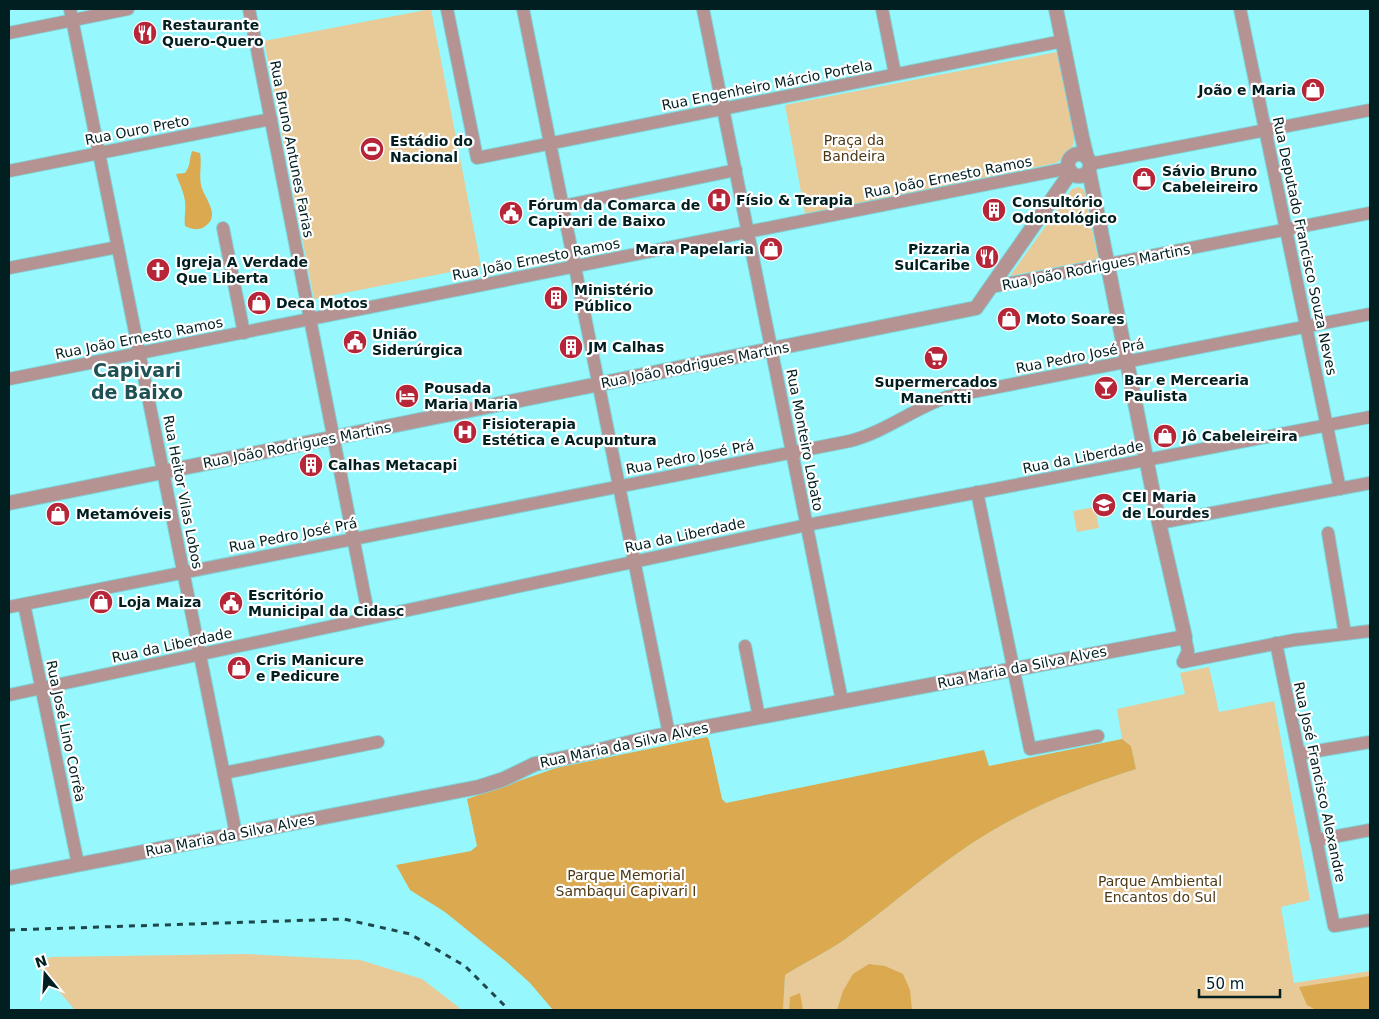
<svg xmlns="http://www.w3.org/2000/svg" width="1379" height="1019" viewBox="0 0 1379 1019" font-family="'DejaVu Sans',sans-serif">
  <rect width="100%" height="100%" fill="#96f7fc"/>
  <g fill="#e8ca98">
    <path d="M431 9 481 266 314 299 264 41Z"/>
    <path d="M1057 52 1074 134C1074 151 1069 154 1056 163L805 214 785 105Z"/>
    <path d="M1079 187 1084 190 1098 259 1010 276 1072 189Z"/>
    <path d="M1095 507 1099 528 1077 532 1073 511Z"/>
    <path d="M1209 667 1219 712 1274 701 1310 900 1281 907 1294 983 1370 971V1010H783L785 975C804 963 825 953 844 940 893 905 938 863 990 832 1035 805 1086 785 1136 769L1131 746 1122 739 1117 709 1185 694 1180 673Z"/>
    <path d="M246 954 360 960 422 979 456 1005 461 1010H75L38 967 50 957Z"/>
  </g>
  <g fill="#daa950">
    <path d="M192 151 200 153C202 163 199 174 201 185 203 197 223 216 204 227 198 231 191 229 185 226 184 217 186 210 185 201 184 192 179 183 176 174L185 173C191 165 189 160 192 151Z"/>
    <path d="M707 737 709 740 722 799 726 803 984 750 989 766 1122 739 1131 746 1136 769C1086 785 1035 805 990 832 938 863 893 905 844 940 825 953 804 963 785 975L783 1010H553L530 983 508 963 445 912 410 890 396 865 471 851 477 846 467 799 556 768Z"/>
    <path d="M869 964 885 966 903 974 910 990 912 1010H837L843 991 853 974Z"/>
    <path d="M1370 976V1010H1316L1307 1005 1299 987Z"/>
    <path d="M800 993 803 1010H789L790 997Z"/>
  </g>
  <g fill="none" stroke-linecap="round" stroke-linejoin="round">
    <g stroke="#7ed4d9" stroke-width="14">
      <g id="minor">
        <path d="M70 9 236 834"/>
        <path d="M249 9 369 618"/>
        <path d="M447 9 477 158 1063 41"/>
        <path d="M523 9 669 734"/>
        <path d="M703 9 842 701"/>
        <path d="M882 9 895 74"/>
        <path d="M1240 9 1340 489"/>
        <path d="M9 33 128 9"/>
        <path d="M1090 164 1370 110"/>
        <path d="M9 171 271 119"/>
        <path d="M563 206 736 170"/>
        <path d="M223 228 244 333"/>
        <path d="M9 268 118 247"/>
        <path d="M991 287 1370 213"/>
        <path d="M9 379 1069 168"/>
        <path d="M977 492 1030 749 1098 736"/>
        <path d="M1159 523 1370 483"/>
        <path d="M1328 533 1345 634"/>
        <path d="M24 604 78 864"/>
        <path d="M9 607 850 441C885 432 913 409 947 397L1370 314"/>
        <path d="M1276 643 1334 926 1370 920"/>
        <path d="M745 646 759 717"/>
        <path d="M1183 662 1294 640 1370 631"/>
        <path d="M1183 662 1188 651 1185 637"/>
        <path d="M9 695 807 525 1370 417"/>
        <path d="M1299 754 1370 742"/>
        <path d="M224 773 378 742"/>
        <path d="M1316 840 1370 830"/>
      </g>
    </g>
    <g stroke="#7ed4d9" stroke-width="16">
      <g id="tertiary">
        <path d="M1056 9 1082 137 1087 158"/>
        <circle cx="1079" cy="165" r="11"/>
        <path d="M9 503 976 308 1071 172"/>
        <path d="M9 878 479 787 504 779 535 764 592 752 648 738 1185 637 1159 523 1089 171"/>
      </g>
    </g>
    <use href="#minor" stroke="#b59392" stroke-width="12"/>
    <use href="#tertiary" stroke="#b59392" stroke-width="14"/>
    <path stroke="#1d474a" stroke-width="3" stroke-dasharray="6 6" stroke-linecap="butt" d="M9 930 344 919 410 934 465 966 506 1007 508 1010"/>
  </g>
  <defs>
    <g id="restaurant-disc" transform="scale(1.25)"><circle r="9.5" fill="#b72638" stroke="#fff"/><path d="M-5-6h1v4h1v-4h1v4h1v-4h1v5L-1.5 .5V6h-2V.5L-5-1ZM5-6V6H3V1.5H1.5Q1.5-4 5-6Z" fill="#fff"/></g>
    <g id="shop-disc" transform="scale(1.25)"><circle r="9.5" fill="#b72638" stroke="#fff"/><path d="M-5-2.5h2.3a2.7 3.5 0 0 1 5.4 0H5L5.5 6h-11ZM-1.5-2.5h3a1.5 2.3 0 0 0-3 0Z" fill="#fff"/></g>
    <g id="stadium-disc" transform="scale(1.25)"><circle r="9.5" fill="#b72638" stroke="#fff"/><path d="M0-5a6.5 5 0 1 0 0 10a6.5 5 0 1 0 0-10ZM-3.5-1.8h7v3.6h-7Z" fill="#fff"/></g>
    <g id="hospital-disc" transform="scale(1.25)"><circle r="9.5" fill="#b72638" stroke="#fff"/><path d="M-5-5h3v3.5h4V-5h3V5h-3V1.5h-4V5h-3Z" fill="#fff"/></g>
    <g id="building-disc" transform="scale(1.25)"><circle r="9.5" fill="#b72638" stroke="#fff"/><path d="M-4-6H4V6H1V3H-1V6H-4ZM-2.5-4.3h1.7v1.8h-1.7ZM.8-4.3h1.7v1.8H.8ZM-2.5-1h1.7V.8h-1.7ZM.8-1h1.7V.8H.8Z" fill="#fff"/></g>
    <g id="civic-disc" transform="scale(1.25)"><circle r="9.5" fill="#b72638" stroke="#fff"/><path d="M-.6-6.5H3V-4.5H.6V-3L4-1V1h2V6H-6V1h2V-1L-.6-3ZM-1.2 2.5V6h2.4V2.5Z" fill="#fff"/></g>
    <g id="church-disc" transform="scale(1.25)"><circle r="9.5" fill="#b72638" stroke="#fff"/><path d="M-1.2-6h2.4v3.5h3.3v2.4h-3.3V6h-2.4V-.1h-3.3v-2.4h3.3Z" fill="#fff"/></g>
    <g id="supermarket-disc" transform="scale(1.25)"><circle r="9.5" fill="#b72638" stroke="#fff"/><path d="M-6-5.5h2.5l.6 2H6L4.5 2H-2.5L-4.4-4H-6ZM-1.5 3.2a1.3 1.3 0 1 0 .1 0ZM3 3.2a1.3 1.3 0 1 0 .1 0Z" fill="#fff"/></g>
    <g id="bar-disc" transform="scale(1.25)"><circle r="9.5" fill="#b72638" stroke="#fff"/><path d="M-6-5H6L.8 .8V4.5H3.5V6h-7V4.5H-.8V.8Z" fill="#fff"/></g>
    <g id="hotel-disc" transform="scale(1.25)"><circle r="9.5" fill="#b72638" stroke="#fff"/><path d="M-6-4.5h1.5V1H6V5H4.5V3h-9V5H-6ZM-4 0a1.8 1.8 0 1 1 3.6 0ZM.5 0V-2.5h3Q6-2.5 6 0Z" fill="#fff"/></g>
    <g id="school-disc" transform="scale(1.25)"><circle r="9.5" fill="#b72638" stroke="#fff"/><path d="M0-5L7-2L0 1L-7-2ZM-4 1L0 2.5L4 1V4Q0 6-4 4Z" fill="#fff"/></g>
  </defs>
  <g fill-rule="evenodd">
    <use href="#restaurant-disc" x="145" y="33"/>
    <use href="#shop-disc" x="1313" y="90"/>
    <use href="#stadium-disc" x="372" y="149"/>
    <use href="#shop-disc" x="1144" y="179"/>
    <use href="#hospital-disc" x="719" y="200"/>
    <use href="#building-disc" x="994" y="210"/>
    <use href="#civic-disc" x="511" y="213"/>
    <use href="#shop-disc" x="771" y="249"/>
    <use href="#restaurant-disc" x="987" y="257"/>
    <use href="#church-disc" x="158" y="270"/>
    <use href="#building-disc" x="556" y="298"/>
    <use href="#shop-disc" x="259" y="303"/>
    <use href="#shop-disc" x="1009" y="319"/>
    <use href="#civic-disc" x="355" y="342"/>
    <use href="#building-disc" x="571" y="347"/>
    <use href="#supermarket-disc" x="936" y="358"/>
    <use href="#bar-disc" x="1106" y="388"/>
    <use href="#hotel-disc" x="407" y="396"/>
    <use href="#hospital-disc" x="465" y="432"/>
    <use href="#shop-disc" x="1165" y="436"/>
    <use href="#building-disc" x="311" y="465"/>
    <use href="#school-disc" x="1104" y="505"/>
    <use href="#shop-disc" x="58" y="514"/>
    <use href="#shop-disc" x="101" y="602"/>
    <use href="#civic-disc" x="231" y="603"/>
    <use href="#shop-disc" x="239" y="668"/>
  </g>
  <g text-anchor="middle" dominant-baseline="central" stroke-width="4.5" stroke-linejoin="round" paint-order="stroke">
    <g font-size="14" font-weight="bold" fill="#011f21" stroke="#fff" text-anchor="start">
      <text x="162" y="25">Restaurante<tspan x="162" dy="16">Quero-Quero</tspan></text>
      <text x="1296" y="90" text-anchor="end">João e Maria</text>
      <text x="390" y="141">Estádio do<tspan x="390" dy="16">Nacional</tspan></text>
      <text x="1162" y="171">Sávio Bruno<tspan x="1162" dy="16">Cabeleireiro</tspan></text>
      <text x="736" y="200">Físio &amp; Terapia</text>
      <text x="1012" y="202">Consultório<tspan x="1012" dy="16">Odontológico</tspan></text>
      <text x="528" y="205">Fórum da Comarca de<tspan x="528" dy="16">Capivari de Baixo</tspan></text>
      <text x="754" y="249" text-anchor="end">Mara Papelaria</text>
      <text x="970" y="249" text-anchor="end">Pizzaria<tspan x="970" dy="16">SulCaribe</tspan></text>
      <text x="176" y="262">Igreja A Verdade<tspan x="176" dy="16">Que Liberta</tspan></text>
      <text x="574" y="290">Ministério<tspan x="574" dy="16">Público</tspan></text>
      <text x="276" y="303">Deca Motos</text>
      <text x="1026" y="319">Moto Soares</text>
      <text x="372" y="334">União<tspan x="372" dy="16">Siderúrgica</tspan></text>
      <text x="588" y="347">JM Calhas</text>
      <text x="1124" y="380">Bar e Mercearia<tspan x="1124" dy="16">Paulista</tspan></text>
      <text x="936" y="382" text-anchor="middle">Supermercados<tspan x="936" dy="16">Manentti</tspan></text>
      <text x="424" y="388">Pousada<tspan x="424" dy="16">Maria Maria</tspan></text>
      <text x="482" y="424">Fisioterapia<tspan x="482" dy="16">Estética e Acupuntura</tspan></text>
      <text x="1182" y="436">Jô Cabeleireira</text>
      <text x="328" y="465">Calhas Metacapi</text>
      <text x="1122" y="497">CEI Maria<tspan x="1122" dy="16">de Lourdes</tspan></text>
      <text x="76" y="514">Metamóveis</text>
      <text x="248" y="595">Escritório<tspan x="248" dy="16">Municipal da Cidasc</tspan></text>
      <text x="118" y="602">Loja Maiza</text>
      <text x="256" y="660">Cris Manicure<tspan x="256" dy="16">e Pedicure</tspan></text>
    </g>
    <g font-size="14" fill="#011f21" stroke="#fff">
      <text transform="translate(767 85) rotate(-11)">Rua Engenheiro Márcio Portela</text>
      <text transform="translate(137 130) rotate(-11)">Rua Ouro Preto</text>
      <text transform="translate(292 149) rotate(79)">Rua Bruno Antunes Farias</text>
      <text transform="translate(948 177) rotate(-11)">Rua João Ernesto Ramos</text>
      <text transform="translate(1305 246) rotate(78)">Rua Deputado Francisco Souza Neves</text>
      <text transform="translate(536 259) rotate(-11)">Rua João Ernesto Ramos</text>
      <text transform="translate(1096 267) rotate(-11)">Rua João Rodrigues Martins</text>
      <text transform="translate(139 338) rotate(-11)">Rua João Ernesto Ramos</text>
      <text transform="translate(1080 356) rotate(-11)">Rua Pedro José Prá</text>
      <text transform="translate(695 365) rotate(-11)">Rua João Rodrigues Martins</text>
      <text transform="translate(805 440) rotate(79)">Rua Monteiro Lobato</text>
      <text transform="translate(297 445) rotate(-11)">Rua João Rodrigues Martins</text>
      <text transform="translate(690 457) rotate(-11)">Rua Pedro José Prá</text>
      <text transform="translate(1083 457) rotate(-11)">Rua da Liberdade</text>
      <text transform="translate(183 492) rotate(79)">Rua Heitor Vilas Lobos</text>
      <text transform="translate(293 535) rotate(-11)">Rua Pedro José Prá</text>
      <text transform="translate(685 535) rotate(-12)">Rua da Liberdade</text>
      <text transform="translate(172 645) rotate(-12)">Rua da Liberdade</text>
      <text transform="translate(1022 667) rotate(-11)">Rua Maria da Silva Alves</text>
      <text transform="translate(66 731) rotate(78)">Rua José Lino Corrêa</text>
      <text transform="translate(624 745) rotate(-12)">Rua Maria da Silva Alves</text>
      <text transform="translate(1320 782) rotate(78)">Rua José Francisco Alexandre</text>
      <text transform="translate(230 835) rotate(-11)">Rua Maria da Silva Alves</text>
    </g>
    <g font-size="14" fill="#4d3813" stroke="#fff">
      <text x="854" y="140">Praça da<tspan x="854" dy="16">Bandeira</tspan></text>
      <text x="626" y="875">Parque Memorial<tspan x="626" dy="16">Sambaqui Capivari I</tspan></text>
      <text x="1160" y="881">Parque Ambiental<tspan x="1160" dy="16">Encantos do Sul</tspan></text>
    </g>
    <g font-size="19" font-weight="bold" fill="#1d5154" stroke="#fff">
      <text x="137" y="370">Capivari<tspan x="137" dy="22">de Baixo</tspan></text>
    </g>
  </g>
  <rect width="1379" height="1019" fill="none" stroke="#011f21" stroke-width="20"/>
  <g transform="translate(45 974) rotate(342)" stroke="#ffffff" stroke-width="4" paint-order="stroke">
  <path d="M0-4L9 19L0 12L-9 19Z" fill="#011f21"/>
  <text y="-8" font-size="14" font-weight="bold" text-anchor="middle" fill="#011f21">N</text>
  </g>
  <path d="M1199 989v8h81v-8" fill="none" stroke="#011f21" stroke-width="2.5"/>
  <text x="1206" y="989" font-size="15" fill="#011f21" stroke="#ffffff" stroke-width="4" paint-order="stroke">50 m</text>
</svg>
